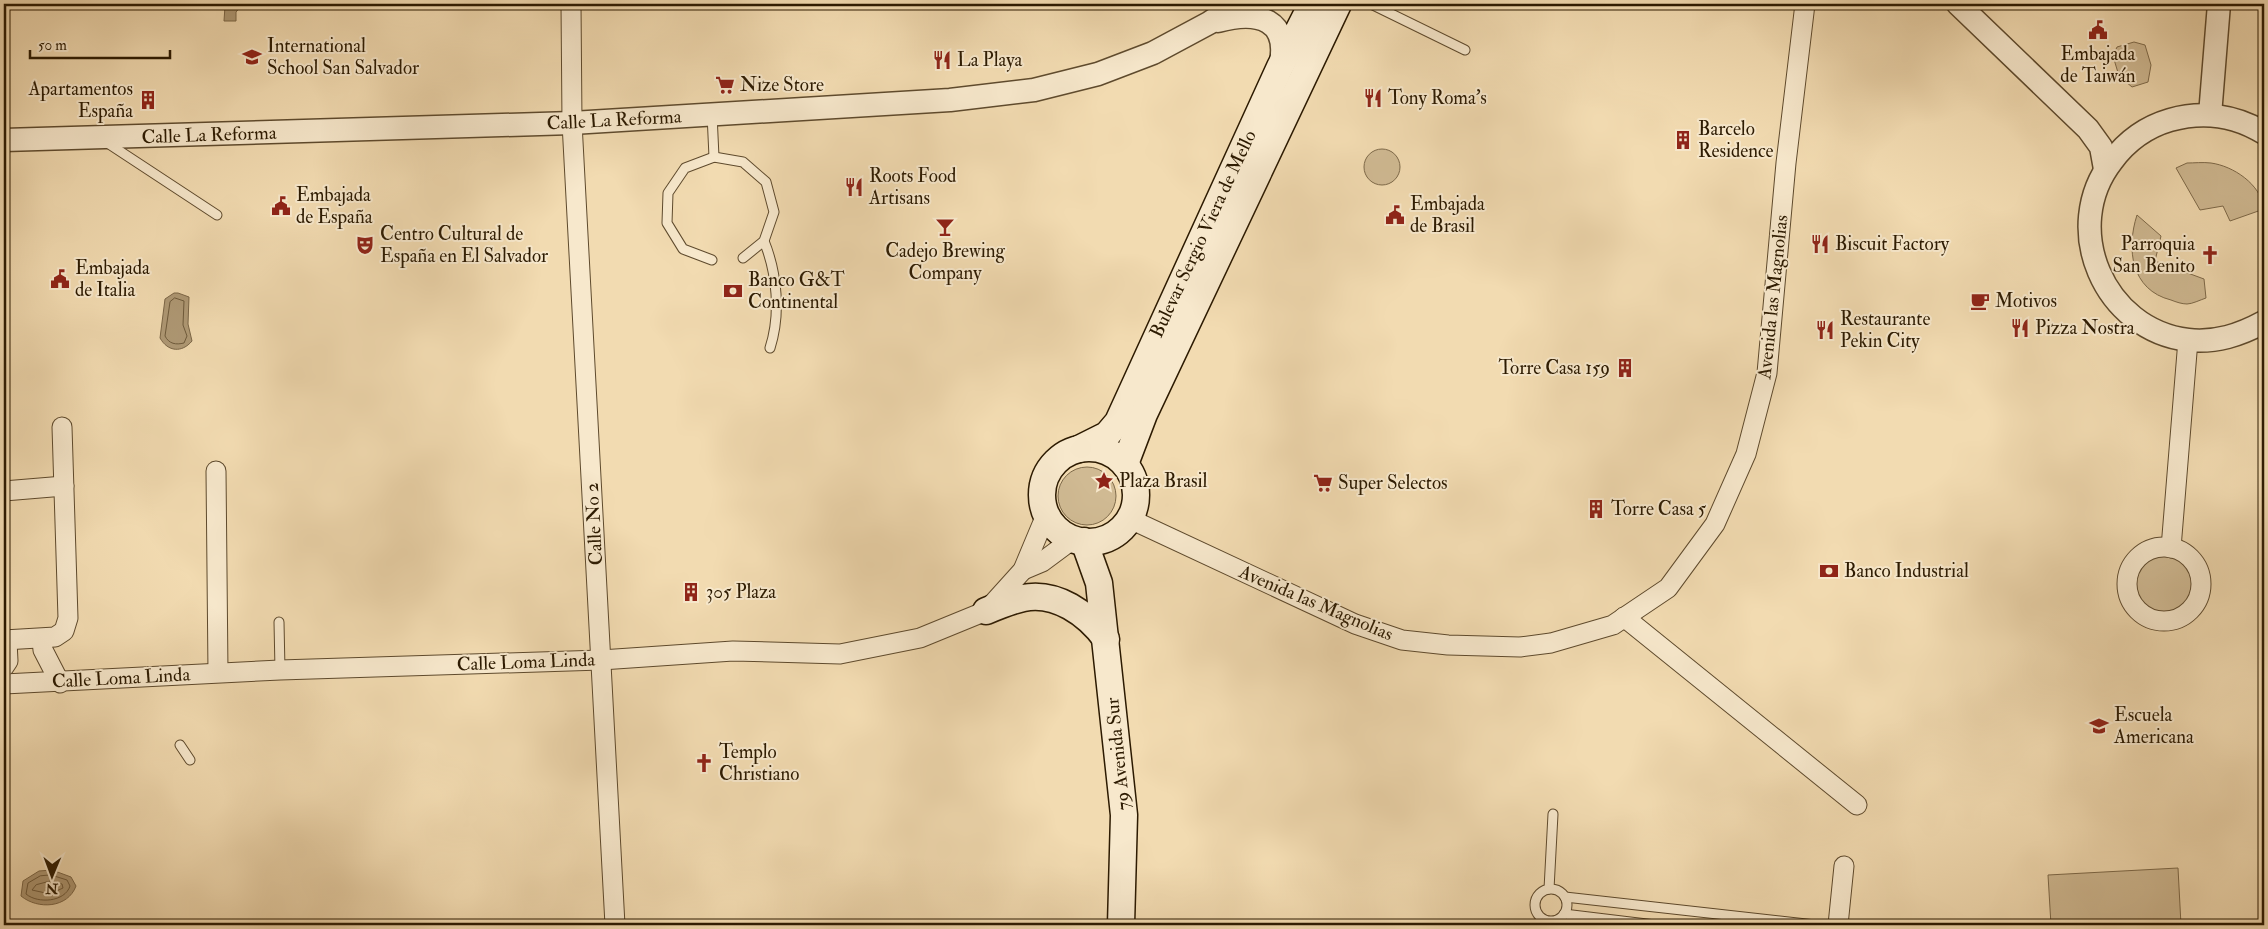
<svg xmlns="http://www.w3.org/2000/svg" width="2268" height="929" viewBox="0 0 2268 929" font-family="'IM FELL Double Pica',serif">
  <rect width="100%" height="100%" fill="#f2dbb1"/>
  <filter id="stains"><feTurbulence type="fractalNoise" baseFrequency=".004" numOctaves="4"/><feColorMatrix values="0 0 0 0 .2 0 0 0 0 .09 0 0 0 0 .02 0 0 0 .5 -.17"/></filter>
  <radialGradient id="worn" r=".72"><stop offset=".6" stop-color="#630" stop-opacity="0"/><stop offset="1" stop-color="#630" stop-opacity=".3"/></radialGradient>
  <g fill="#d0ba93" stroke="#7e6a4a">
    <path d="M2134 42 2145 45 2151 65 2148 82 2132 87 2119 76 2113 56 2117 47Z"/>
    <circle cx="1382" cy="167" r="18"/>
    <path d="M2187 163C2194 163 2203 162 2211 163 2233 166 2261 184 2264 209L2230 221 2223 206 2200 210 2176 168Z"/>
    <path d="M2137 215 2161 236 2155 261 2204 279 2206 298C2200 300 2192 304 2187 304 2182 304 2176 302 2171 300 2131 290 2126 249 2137 215Z"/>
    <circle cx="1087" cy="496" r="29"/>
    <circle cx="2163" cy="585" r="31"/>
    <path d="M2178 868 2181 925H2051L2048 875Z"/>
  </g>
  <g fill="#af9975" stroke="#7b6647">
    <path d="M222 4H243L236 12V21H224L225 6Z"/>
    <path d="M174 293H178L189 297 188 324 192 341C182 353 168 352 160 338L165 299Z"/>
    <path d="M52 870 71 877 76 886C68 908 38 910 21 896L23 881 39 871Z"/>
  </g>
  <g fill="none" stroke-linecap="round" stroke-linejoin="round">
    <g stroke="#6e5a3b" stroke-width="1">
      <path d="M175 298 184 301 183 325 187 336 184 343C176 345 169 344 165 336L170 302Z"/>
      <path d="M51 875 67 880 70 886C65 902 38 904 26 894L28 883 40 876Z"/>
      <path d="M51 881 62 884 63 888 50 894 32 890 36 885Z"/>
    </g>
    <g stroke="#5e4a2d" stroke-width="11">
      <g id="service">
        <path d="M1371 4 1465 50"/>
        <path d="M712 114 714 157"/>
        <path d="M106 142 217 215"/>
        <path d="M764 241C777 273 781 314 770 348"/>
        <path d="M712 260 683 249 667 223 668 193 685 168 714 157 743 162 766 182 774 212 764 241 743 258"/>
        <path d="M279 622 280 670"/>
        <path d="M180 745 190 760"/>
        <path d="M1549 889 1553 814"/>
        <circle cx="1551" cy="905" r="16"/>
        <path d="M1565 897 1815 925"/>
        <path d="M1564 914 1655 925"/>
      </g>
    </g>
    <g stroke="#5e4a2d" stroke-width="21">
      <g id="minor">
        <path d="M571 4 572 123 615 925"/>
        <path d="M216 471 218 672"/>
        <path d="M4 491 64 486"/>
        <path d="M1130 519 1355 624 1402 640 1448 645 1520 647 1551 643 1613 625 1668 588 1715 524 1746 454 1767 373 1786 163 1805 4"/>
        <circle cx="2164" cy="584" r="37"/>
        <path d="M2171 548 2188 340"/>
        <path d="M1023 570 1042 562 1073 539"/>
        <path d="M1624 617 1857 805"/>
        <path d="M4 640 55 637 64 631 68 618 62 427"/>
        <path d="M42 640 43 650 60 683"/>
        <path d="M4 667 8 661 7 641"/>
        <path d="M4 684 280 670 601 660 733 651 840 654 920 638 986 611 1023 570 1046 515"/>
        <path d="M1838 925 1844 866"/>
      </g>
    </g>
    <g stroke="#5e4a2d" stroke-width="25">
      <g id="tertiary">
        <path d="M1958 4 2088 129 2101 147 2105 169"/>
        <path d="M1218 21C1258 10 1291 19 1280 67"/>
        <path d="M2210 115 2219 4"/>
        <path d="M2264 133C2235 115 2202 111 2170 120 2146 127 2126 142 2112 161 2060 228 2104 330 2188 340 2216 343 2240 335 2264 322"/>
        <path d="M4 140 572 123 950 100 1034 90 1098 74 1153 53 1209 23 1238 4"/>
      </g>
    </g>
    <g stroke="#2c1a01" stroke-width="29">
      <g id="secondary">
        <circle cx="1089" cy="495" r="47"/>
        <path d="M1079 449 1107 435 1118 422 1280 67 1312 4"/>
        <path d="M1125 464 1144 414 1338 4"/>
        <path d="M1084 541 1099 583 1124 815 1121 925"/>
        <path d="M986 611C998 606 1010 601 1023 598 1056 591 1088 614 1106 639"/>
      </g>
    </g>
    <use href="#service" stroke="#f7e8cc" stroke-width="9"/>
    <use href="#minor" stroke="#f7e8cc" stroke-width="19"/>
    <use href="#tertiary" stroke="#f7e8cc" stroke-width="22"/>
    <use href="#secondary" stroke="#f7e8cc" stroke-width="26"/>
  </g>
  <defs>
    <g id="civic-bare" transform="scale(1.5)"><path d="M-.6-6.5H3V-4.5H.6V-3L4-1V1h2V6H-6V1h2V-1L-.6-3ZM-1.2 2.5V6h2.4V2.5Z" fill="#8f2418" stroke="#f7e8cc" stroke-width="2.5" paint-order="stroke"/></g>
    <g id="school-bare" transform="scale(1.5)"><path d="M0-5L7-2L0 1L-7-2ZM-4 1L0 2.5L4 1V4Q0 6-4 4Z" fill="#8f2418" stroke="#f7e8cc" stroke-width="2.5" paint-order="stroke"/></g>
    <g id="restaurant-bare" transform="scale(1.5)"><path d="M-5-6h1v4h1v-4h1v4h1v-4h1v5L-1.5 .5V6h-2V.5L-5-1ZM5-6V6H3V1.5H1.5Q1.5-4 5-6Z" fill="#8f2418" stroke="#f7e8cc" stroke-width="2.5" paint-order="stroke"/></g>
    <g id="supermarket-bare" transform="scale(1.5)"><path d="M-6-5.5h2.5l.6 2H6L4.5 2H-2.5L-4.4-4H-6ZM-1.5 3.2a1.3 1.3 0 1 0 .1 0ZM3 3.2a1.3 1.3 0 1 0 .1 0Z" fill="#8f2418" stroke="#f7e8cc" stroke-width="2.5" paint-order="stroke"/></g>
    <g id="building-bare" transform="scale(1.5)"><path d="M-4-6H4V6H1V3H-1V6H-4ZM-2.5-4.3h1.7v1.8h-1.7ZM.8-4.3h1.7v1.8H.8ZM-2.5-1h1.7V.8h-1.7ZM.8-1h1.7V.8H.8Z" fill="#8f2418" stroke="#f7e8cc" stroke-width="2.5" paint-order="stroke"/></g>
    <g id="bar-bare" transform="scale(1.5)"><path d="M-6-5H6L.8 .8V4.5H3.5V6h-7V4.5H-.8V.8Z" fill="#8f2418" stroke="#f7e8cc" stroke-width="2.5" paint-order="stroke"/></g>
    <g id="theatre-bare" transform="scale(1.5)"><path d="M-5-5.5Q0-4 5-5.5V0Q5 5 0 6Q-5 5-5 0ZM-3.3-2.5H-1v1.5H-3.3ZM1-2.5H3.3v1.5H1ZM-2.8 1Q0 5.5 2.8 1Z" fill="#8f2418" stroke="#f7e8cc" stroke-width="2.5" paint-order="stroke"/></g>
    <g id="church-bare" transform="scale(1.5)"><path d="M-1.2-6h2.4v3.5h3.3v2.4h-3.3V6h-2.4V-.1h-3.3v-2.4h3.3Z" fill="#8f2418" stroke="#f7e8cc" stroke-width="2.5" paint-order="stroke"/></g>
    <g id="bank-bare" transform="scale(1.5)"><path d="M-6-4H6V4H-6ZM0-2.3a2.3 2.3 0 1 0 0 4.6a2.3 2.3 0 1 0 0-4.6Z" fill="#8f2418" stroke="#f7e8cc" stroke-width="2.5" paint-order="stroke"/></g>
    <g id="cafe-bare" transform="scale(1.5)"><path d="M-5.5-4.5H6V0H3Q3 3.5 0 3.5H-2.5Q-5.5 3.5-5.5 0ZM3-3.2v2h1.7v-2ZM-6 4.5H4V6H-6Z" fill="#8f2418" stroke="#f7e8cc" stroke-width="2.5" paint-order="stroke"/></g>
    <g id="sight-bare" transform="scale(1.5)"><path d="M0-6L1.8-2.2L6-1.7L2.9 1.2L3.7 5.4L0 3.3L-3.7 5.4L-2.9 1.2L-6-1.7L-1.8-2.2Z" fill="#8f2418" stroke="#f7e8cc" stroke-width="2.5" paint-order="stroke"/></g>
  </defs>
  <g fill-rule="evenodd">
    <use href="#civic-bare" x="2098" y="30"/>
    <use href="#school-bare" x="252" y="57"/>
    <use href="#restaurant-bare" x="942" y="60"/>
    <use href="#supermarket-bare" x="725" y="85"/>
    <use href="#restaurant-bare" x="1373" y="98"/>
    <use href="#building-bare" x="148" y="100"/>
    <use href="#building-bare" x="1683" y="140"/>
    <use href="#restaurant-bare" x="854" y="187"/>
    <use href="#civic-bare" x="281" y="206"/>
    <use href="#civic-bare" x="1395" y="215"/>
    <use href="#bar-bare" x="945" y="227"/>
    <use href="#restaurant-bare" x="1820" y="244"/>
    <use href="#theatre-bare" x="365" y="245"/>
    <use href="#church-bare" x="2210" y="255"/>
    <use href="#civic-bare" x="60" y="279"/>
    <use href="#bank-bare" x="733" y="291"/>
    <use href="#cafe-bare" x="1980" y="301"/>
    <use href="#restaurant-bare" x="2020" y="328"/>
    <use href="#restaurant-bare" x="1825" y="330"/>
    <use href="#building-bare" x="1625" y="368"/>
    <use href="#sight-bare" x="1104" y="481"/>
    <use href="#supermarket-bare" x="1323" y="483"/>
    <use href="#building-bare" x="1596" y="509"/>
    <use href="#bank-bare" x="1829" y="571"/>
    <use href="#building-bare" x="691" y="592"/>
    <use href="#school-bare" x="2099" y="726"/>
    <use href="#church-bare" x="704" y="763"/>
  </g>
  <g text-anchor="middle" dominant-baseline="central" stroke-width="4" stroke-linejoin="round" paint-order="stroke">
    <g font-size="19" fill="#2c1a01" stroke="#f7e8cc" text-anchor="start">
      <text x="267" y="46">International<tspan x="267" dy="22">School San Salvador</tspan></text>
      <text x="2098" y="54" text-anchor="middle">Embajada<tspan x="2098" dy="22">de Taiwán</tspan></text>
      <text x="957" y="60">La Playa</text>
      <text x="740" y="85">Nize Store</text>
      <text x="133" y="89" text-anchor="end">Apartamentos<tspan x="133" dy="22">España</tspan></text>
      <text x="1388" y="98">Tony Roma's</text>
      <text x="1698" y="129">Barcelo<tspan x="1698" dy="22">Residence</tspan></text>
      <text x="869" y="176">Roots Food<tspan x="869" dy="22">Artisans</tspan></text>
      <text x="296" y="195">Embajada<tspan x="296" dy="22">de España</tspan></text>
      <text x="1410" y="204">Embajada<tspan x="1410" dy="22">de Brasil</tspan></text>
      <text x="380" y="234">Centro Cultural de<tspan x="380" dy="22">España en El Salvador</tspan></text>
      <text x="1835" y="244">Biscuit Factory</text>
      <text x="2195" y="244" text-anchor="end">Parroquia<tspan x="2195" dy="22">San Benito</tspan></text>
      <text x="945" y="251" text-anchor="middle">Cadejo Brewing<tspan x="945" dy="22">Company</tspan></text>
      <text x="75" y="268">Embajada<tspan x="75" dy="22">de Italia</tspan></text>
      <text x="748" y="280">Banco G&amp;T<tspan x="748" dy="22">Continental</tspan></text>
      <text x="1995" y="301">Motivos</text>
      <text x="1840" y="319">Restaurante<tspan x="1840" dy="22">Pekin City</tspan></text>
      <text x="2035" y="328">Pizza Nostra</text>
      <text x="1610" y="368" text-anchor="end">Torre Casa 159</text>
      <text x="1119" y="481">Plaza Brasil</text>
      <text x="1338" y="483">Super Selectos</text>
      <text x="1611" y="509">Torre Casa 5</text>
      <text x="1844" y="571">Banco Industrial</text>
      <text x="706" y="592">305 Plaza</text>
      <text x="2114" y="715">Escuela<tspan x="2114" dy="22">Americana</tspan></text>
      <text x="719" y="752">Templo<tspan x="719" dy="22">Christiano</tspan></text>
    </g>
    <g font-size="19" fill="#2c1a01" stroke="#f7e8cc">
      <text transform="translate(614 120) rotate(-3)">Calle La Reforma</text>
      <text transform="translate(209 135) rotate(-2)">Calle La Reforma</text>
      <text transform="translate(1203 234) rotate(-65)">Bulevar Sergio Viera de Mello</text>
      <text transform="translate(1773 297) rotate(-84)">Avenida las Magnolias</text>
      <text transform="translate(594 524) rotate(-93)">Calle No 2</text>
      <text transform="translate(1316 603) rotate(23)">Avenida las Magnolias</text>
      <text transform="translate(526 662) rotate(-2)">Calle Loma Linda</text>
      <text transform="translate(121 678) rotate(-3)">Calle Loma Linda</text>
      <text transform="translate(1118 754) rotate(-96)">79 Avenida Sur</text>
    </g>
  </g>
  <rect width="2268" height="929" fill="none" stroke="#f2dbb1" stroke-width="20"/>
  <rect x="5" y="5" width="2258" height="919" fill="none" stroke="#2c1a01" stroke-width="2.5"/>
  <rect x="10" y="10" width="2248" height="909" fill="none" stroke="#2c1a01"/>
  <g transform="translate(52 876) rotate(181)" stroke="#f7e8cc" stroke-width="4" paint-order="stroke">
  <path d="M0-4L9 19L0 12L-9 19Z" fill="#2c1a01"/>
  <text y="-8" font-size="14" font-weight="bold" text-anchor="middle" fill="#2c1a01">N</text>
  </g>
  <path d="M30 50v8h140v-8" fill="none" stroke="#2c1a01" stroke-width="2.5"/>
  <text x="38" y="50" font-size="15" fill="#2c1a01" stroke="#f7e8cc" stroke-width="4" paint-order="stroke">50 m</text>
  <rect width="100%" height="100%" filter="url(#stains)"/>
  <rect width="100%" height="100%" fill="url(#worn)"/>
</svg>
